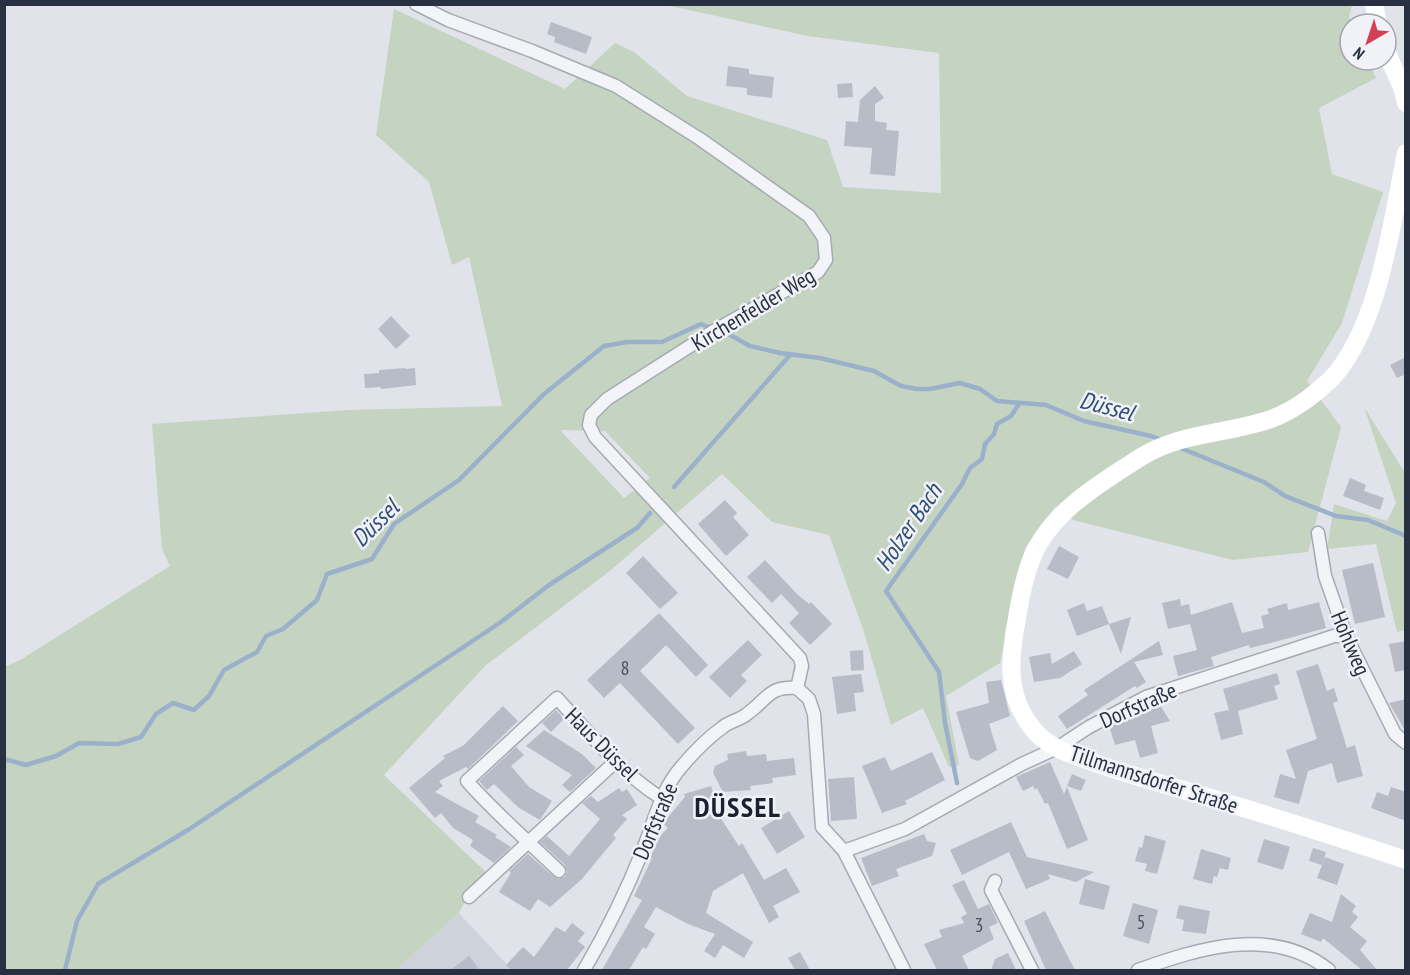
<svg xmlns="http://www.w3.org/2000/svg" width="1410" height="975" viewBox="0 0 1410 975" font-family="'PT Sans Narrow',sans-serif">
  <rect width="100%" height="100%" fill="#e0e3e9"/>
  <path fill="#ced2db" d="M459 913 512 970H396Z"/>
  <g fill="#c5d4c1" fill-rule="evenodd">
    <path d="M666 5H1352L1349 17 1352 24H1350V60H1368L1376 78 1319 108 1332 174 1383 192 1342 323 1307 381 1341 427 1308 552 1233 560 1073 520 1056 506 1025 548 1000 663 946 696 959 765 949 767 923 708 891 725 864 632 829 535 772 522 722 474 611 570 485 666 384 775 491 877 466 900 459 913 396 970H5L4 667 20 660 170 566 162 549 152 424 347 410 502 406 469 257 452 265 429 182 376 135 394 9 565 89 615 43 634 52 687 96 827 140 843 187 941 193 939 53 807 36ZM560 430 605 431 650 478 624 498Z"/>
    <path d="M1364 407 1405 473V630L1397 632 1376 544 1327 549 1334 504 1387 521 1396 503Z"/>
  </g>
  <g fill="none" stroke-linecap="round" stroke-linejoin="round">
    <g stroke="#9ab0cb" stroke-width="4.5">
      <path d="M1178 447 1264 482 1285 496 1336 516 1368 520 1406 536"/>
      <path d="M674 487 790 355"/>
      <path d="M4 759 26 765 56 756 79 743 118 744 141 737 156 714 173 703 194 710 209 696 224 670 257 652 266 636 283 629 317 600 327 574 372 559 394 524 459 480 544 394 604 346 627 342H662L701 324 732 336 750 346 780 353 820 358 874 371 901 386 917 389H930L960 383 980 389 997 401 1046 405 1084 421 1151 436 1162 440"/>
      <path d="M957 783 945 723 939 672 886 591 962 484 970 468 982 459 985 444 994 434 997 424 1011 416 1019 404"/>
      <path d="M65 970 77 921 98 884 188 830 501 622 549 585 637 528 650 513"/>
    </g>
  </g>
  <g fill="#b7bcc6">
    <path d="M551 22 592 37 586 54 554 42 555 37 547 34Z"/>
    <path d="M728 66 749 69V74L774 77 772 98 747 95V88L726 86Z"/>
    <path d="M852 83 853 97 838 98 837 84Z"/>
    <path d="M875 86 884 98 875 104V121L887 123 886 130 899 131 895 176 870 174 872 148 844 146 846 121 858 122 860 100Z"/>
    <path d="M391 316 410 336 396 349 378 329Z"/>
    <path d="M1406 357V374L1397 378 1390 365Z"/>
    <path d="M405 368V369L415 368 416 385 381 389 380 387 365 388 364 374 379 373V370Z"/>
    <path d="M1350 478 1366 485 1364 491 1384 498 1380 510 1343 496Z"/>
    <path d="M725 500 737 513 733 517 749 535 726 556 698 524Z"/>
    <path d="M1059 546 1079 557 1068 579 1047 569Z"/>
    <path d="M643 556 678 593 660 609 626 573Z"/>
    <path d="M765 560 798 595 809 604 811 602 832 624 810 645 789 623 799 613 781 594 772 603 747 577Z"/>
    <path d="M1373 563 1385 617 1355 624 1342 570Z"/>
    <path d="M1180 599 1181 606 1189 604 1191 615 1232 602 1242 633 1264 628 1261 616 1269 614 1267 609 1287 603 1288 610 1319 602 1326 628 1267 644 1250 648 1249 645 1211 657 1214 666 1178 676 1173 656 1197 650 1190 624 1168 629 1162 603Z"/>
    <path d="M1084 603 1087 611 1102 606 1109 624 1077 636 1067 610Z"/>
    <path d="M659 613 708 665 696 677 666 645 640 671 695 728 678 744 620 683 604 698 587 680Z"/>
    <path d="M1131 617 1121 654 1109 624Z"/>
    <path d="M748 640 762 655 741 675 747 681 730 698 709 677Z"/>
    <path d="M1159 641 1163 655 1134 662 1146 682 1137 688 1135 686 1067 729 1058 716 1088 695 1084 690Z"/>
    <path d="M1406 641V670L1395 672 1389 644Z"/>
    <path d="M863 650 864 670 851 671 850 651Z"/>
    <path d="M1074 651 1082 664 1060 678 1034 682 1029 657 1050 653 1052 664Z"/>
    <path d="M1318 664 1327 691 1334 688 1338 701 1333 703 1347 748 1355 745 1363 776 1337 783 1332 763 1308 771 1299 804 1274 797 1280 774 1296 779 1286 750 1317 739 1296 671Z"/>
    <path d="M1277 673 1280 684 1274 686 1278 699 1238 711 1243 734 1221 740 1214 713 1229 710 1223 689Z"/>
    <path d="M861 674 864 692 854 693 856 711 837 714 832 677Z"/>
    <path d="M1001 680 1010 716 989 724 997 750 978 761 970 758 956 712 989 703 986 682Z"/>
    <path d="M1406 699V732L1389 703Z"/>
    <path d="M1158 702 1170 721 1151 726 1158 753 1140 758 1135 740 1115 745 1109 726 1121 720 1147 713 1146 707Z"/>
    <path d="M503 706 518 721 468 769 466 767 439 781 443 786 435 792 479 816 475 822 497 835 495 837 511 847 494 863 470 846 473 840 453 828 441 813 435 818 409 788 445 758 443 756 464 745Z"/>
    <path d="M556 710 564 719 551 732 542 723Z"/>
    <path d="M544 730 582 754 596 768 570 792 562 785 572 775 526 746Z"/>
    <path d="M516 747 524 755 511 766 529 787 552 801 540 820 519 808 494 784 487 790 479 781Z"/>
    <path d="M746 751 747 756 766 754 767 761 794 758 796 775 772 778 773 783 750 786 751 790 723 792 713 773 715 766 728 760 727 754Z"/>
    <path d="M932 752 945 780 905 801 907 804 882 813 862 766 885 757 891 771Z"/>
    <path d="M1050 762 1064 794 1067 787 1088 840 1067 849 1048 803 1045 804 1037 788 1035 790 1033 786 1023 791 1016 777Z"/>
    <path d="M1072 774 1086 780 1081 791 1067 786Z"/>
    <path d="M854 777 857 819 831 821 828 779Z"/>
    <path d="M711 786 718 807 714 808 739 846 742 843 764 880 786 868 800 892 773 906 779 917 769 923 743 873 713 891 706 913 753 942 744 958 723 945 715 958 704 951 715 934 688 924 656 907 644 927 655 934 646 949 643 947 629 970H602L642 900 634 896 652 858 650 857 661 835 668 828 663 823 685 797 684 794Z"/>
    <path d="M1391 787 1406 792V821L1371 808 1377 792 1388 796Z"/>
    <path d="M619 788 622 792 627 789 637 805 622 815 627 819 613 835 616 838 581 880 550 907 538 899 530 911 499 892 511 873 509 871 528 854 554 877 558 879 565 877 567 872 565 865 540 842 547 836 569 856 600 819 582 803 591 796 598 802Z"/>
    <path d="M789 811 805 837 777 854 761 828Z"/>
    <path d="M1011 822 1027 857 1094 872 1076 882 1048 874 1050 879 1026 889 1009 852 962 875 950 850Z"/>
    <path d="M924 834 927 841 936 843 932 856 896 869 899 876 872 886 861 858Z"/>
    <path d="M1145 835 1166 841 1157 874 1145 871 1147 864 1135 861 1139 847 1142 848Z"/>
    <path d="M1264 839 1290 847 1283 870 1257 862Z"/>
    <path d="M1313 848 1326 852 1322 865 1309 861Z"/>
    <path d="M1201 849 1231 858 1228 870 1220 868 1217 877 1214 876 1212 884 1193 879Z"/>
    <path d="M1325 857 1344 864 1337 885 1317 878Z"/>
    <path d="M1085 879 1110 886 1104 910 1079 904Z"/>
    <path d="M964 880 978 909 989 904 998 923 989 927 994 939 962 956 969 970H937L924 944 942 937 939 930 964 923 961 917 967 914 952 885Z"/>
    <path d="M1341 894 1356 906 1352 912 1358 917 1350 927 1367 941 1360 950 1377 970H1362L1323 938 1321 942 1301 934 1310 913 1332 922Z"/>
    <path d="M1133 903 1158 910 1149 944 1123 936Z"/>
    <path d="M1179 905 1210 911 1206 934 1182 931 1184 920 1176 918Z"/>
    <path d="M1045 911 1062 945 1075 970H1046L1024 921Z"/>
    <path d="M572 923 585 933 578 941 585 947 567 970H511L506 965 523 947 534 957 556 927 565 932Z"/>
    <path d="M800 952 810 970H795L788 958Z"/>
    <path d="M1008 953 1016 970H991L995 959Z"/>
    <path d="M469 956 480 970H451Z"/>
  </g>
  <g fill="none" stroke-linecap="round" stroke-linejoin="round">
    <g stroke="#a5aab3" stroke-width="15">
      <g id="minor">
        <path d="M416 4 448 20 532 51 616 86 700 139 809 216 824 238 826 260 818 272 712 332 607 399 591 415 589 425 595 437 800 658 802 666 797 688"/>
        <path d="M1318 533 1325 576 1346 636 1395 734 1406 743"/>
        <path d="M844 851 905 829 1022 764 1057 748 1089 727 1146 697 1334 636H1346"/>
        <path d="M559 871C528 841 496 814 467 781L557 698C589 733 620 772 661 798"/>
        <path d="M995 881 991 890 1032 970"/>
        <path d="M469 897 615 762"/>
        <path d="M584 970C607 931 627 890 644 847 655 818 662 788 683 765 694 752 709 737 723 727 730 721 740 720 747 714 768 699 768 686 797 688L809 699 814 714 822 827 844 851 904 970"/>
        <path d="M1138 970C1200 948 1272 925 1329 970"/>
      </g>
    </g>
    <use href="#minor" stroke="#f3f4f8" stroke-width="12"/>
    <g stroke="#fff" stroke-width="18">
      <path d="M1374 4 1378 24"/>
      <path d="M1386 51 1402 87 1406 103"/>
      <path d="M1406 153C1392 221 1379 330 1330 380 1313 396 1293 411 1271 419 1228 434 1181 432 1141 457 1100 483 1049 513 1031 560 1024 579 1020 599 1017 618 1010 655 1005 692 1030 725 1036 734 1047 743 1057 748 1063 752 1071 754 1079 757 1111 770 1146 779 1180 789 1256 811 1331 835 1406 860"/>
    </g>
  </g>
  <g text-anchor="middle" dominant-baseline="central" stroke-width="5" stroke-linejoin="round" paint-order="stroke">
    <g font-size="20" fill="#4c5462">
      <text x="625" y="668">8</text>
      <text x="1141" y="922">5</text>
      <text x="979" y="925">3</text>
    </g>
    <g font-size="22" fill="#283141" stroke="#f0f2f7">
      <text transform="translate(753 309) rotate(-31)">Kirchenfelder Weg</text>
      <text transform="translate(1351 643) rotate(67)">Hohlweg</text>
      <text transform="translate(1138 705) rotate(-24)">Dorfstraße</text>
      <text transform="translate(602 744) rotate(45)">Haus Düssel</text>
      <text transform="translate(1154 779) rotate(18)">Tillmannsdorfer Straße</text>
      <text transform="translate(655 821) rotate(-67)">Dorfstraße</text>
    </g>
    <g font-size="24" font-style="italic" fill="#304e77" stroke="#f0f2f7">
      <text transform="translate(1107 406) rotate(15)">Düssel</text>
      <text transform="translate(375 523) rotate(-45)">Düssel</text>
      <text transform="translate(908 527) rotate(-56)">Holzer Bach</text>
    </g>
    <g font-size="28" font-weight="bold" letter-spacing="1.5" fill="#1a2232" stroke="#f0f2f7">
      <text x="738" y="806">DÜSSEL</text>
    </g>
  </g>
  <rect width="1410" height="975" fill="none" stroke="#283141" stroke-width="12"/>
  <g transform="translate(1368 42) rotate(219)"><circle r="28" fill="#f0f2f7" stroke="#a0a5ae" stroke-width="1.5"/>
  <path d="M0-4.5L10 22L0 15L-10 22Z" fill="#d34053"/>
  <text y="-9" font-size="16" font-weight="bold" text-anchor="middle" fill="#283141">N</text>
  </g>
</svg>
